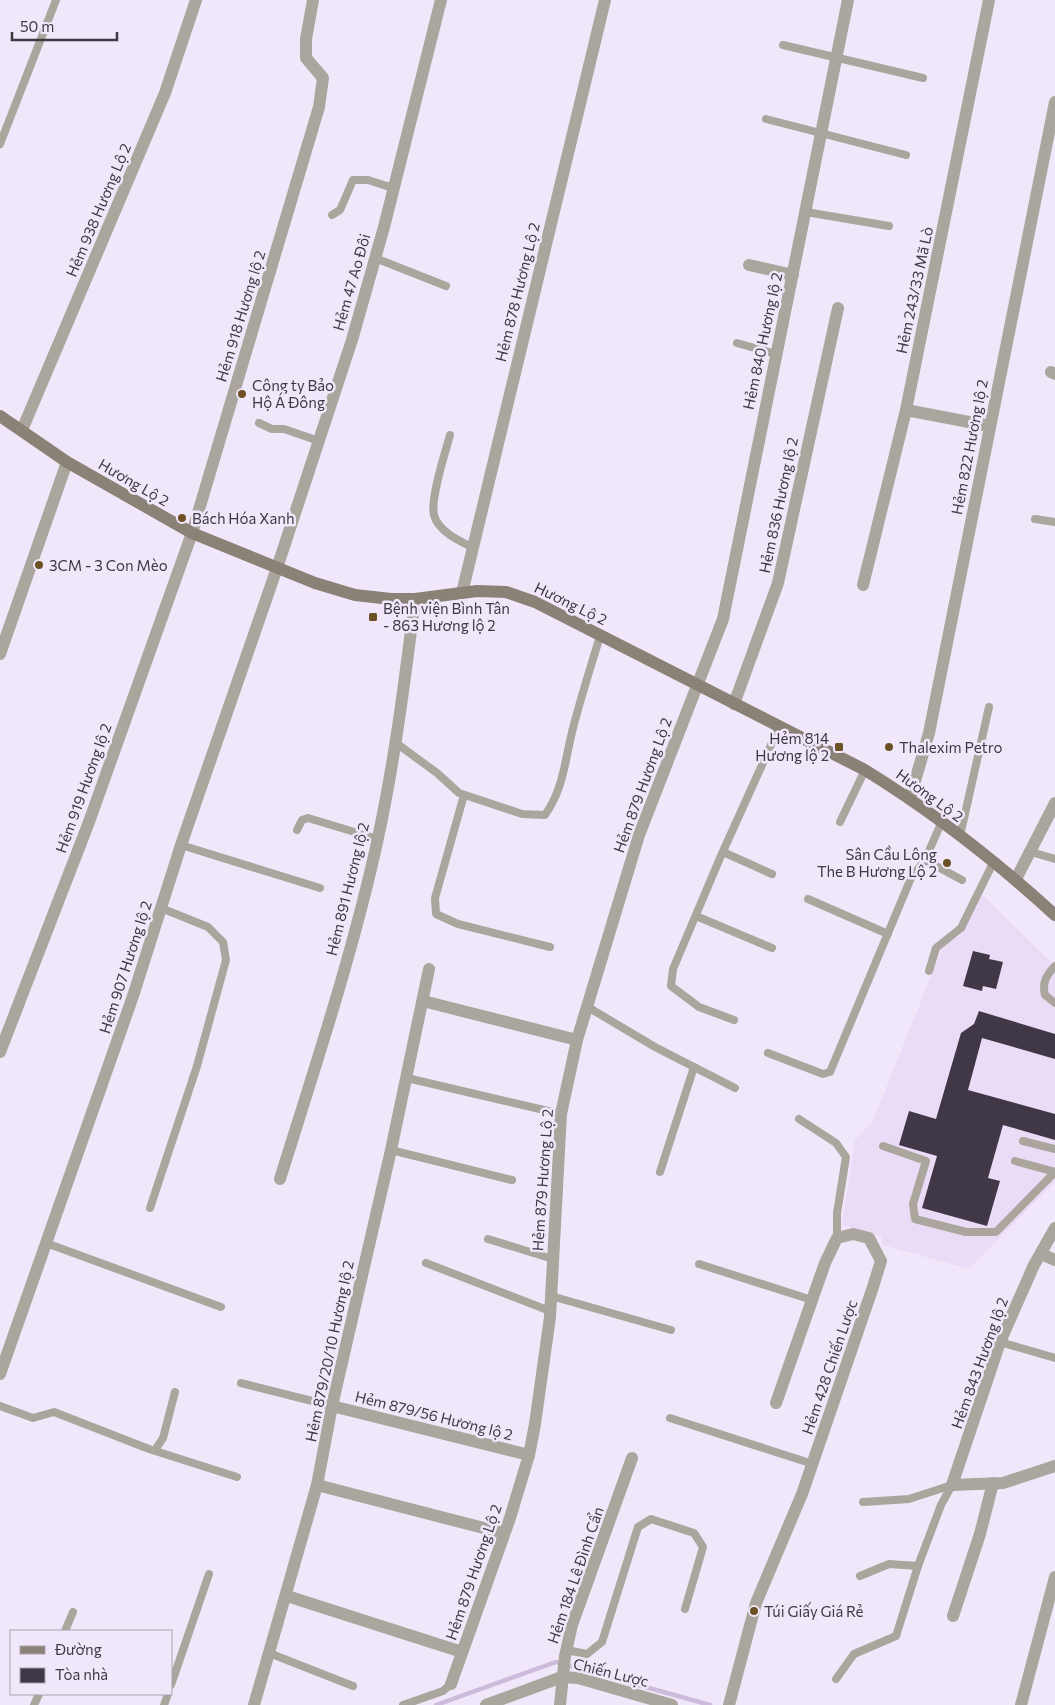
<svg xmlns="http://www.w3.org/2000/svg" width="1055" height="1705" viewBox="0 0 1055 1705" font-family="Commissioner,sans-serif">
  <rect width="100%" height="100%" fill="#f1e7fa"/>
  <path fill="#eadcf6" d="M983 895 1055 966V1182L969 1269 883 1245 881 1237 842 1225 855 1140 873 1121 943 946 961 935Z"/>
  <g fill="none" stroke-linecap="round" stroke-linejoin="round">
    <path stroke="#ccbbda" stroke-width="4.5" d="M436 1705 556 1662 710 1705"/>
  </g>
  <g fill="#403747">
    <path d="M973 951 990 955 989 959 1003 962 996 989 983 986 982 991 963 986Z"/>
    <path d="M979 1011 1055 1034V1059L982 1038 968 1090 1055 1114V1140L1003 1125 988 1178 1000 1181 987 1226 922 1208 937 1156 899 1145 909 1111 936 1119 961 1033 974 1024Z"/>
  </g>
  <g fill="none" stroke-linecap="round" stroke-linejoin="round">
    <g stroke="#aaa59d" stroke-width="8">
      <path d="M783 45 923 78"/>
      <path d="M766 119 906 155"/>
      <path d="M0 144 56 0"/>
      <path d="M806 212 889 226"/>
      <path d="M332 215 340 210 353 180H368L393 188"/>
      <path d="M375 258 446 286"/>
      <path d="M737 343 776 354"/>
      <path d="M259 423 272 429H284L319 441"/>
      <path d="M450 435C445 453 430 499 434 515 438 531 459 541 472 547"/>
      <path d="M1035 519 1055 522"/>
      <path d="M396 743 437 773 459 793 522 814 545 815C564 788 565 759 573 728 581 697 591 666 600 636"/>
      <path d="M464 795 435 898 436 914 458 924 550 947"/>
      <path d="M840 822 865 770"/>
      <path d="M297 830 302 820 308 818 378 839"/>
      <path d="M960 836 989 707"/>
      <path d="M181 845 320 888"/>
      <path d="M723 852 772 874"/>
      <path d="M1031 852 1055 859"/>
      <path d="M925 860 962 880"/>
      <path d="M808 899 888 934"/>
      <path d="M696 916 772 948"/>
      <path d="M1055 966C1046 976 1042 982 1045 995L1055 1003"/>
      <path d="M929 971 936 948 961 928 994 861"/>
      <path d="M586 1006 655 1047 735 1088"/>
      <path d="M734 1020 699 1007 671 986 673 969 720 858 780 725"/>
      <path d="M768 1053 823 1074 830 1072 911 878 925 860 942 821"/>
      <path d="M407 1078 561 1114"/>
      <path d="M799 1119 836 1143 846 1157 837 1213V1238"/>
      <path d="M1023 1141 1055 1149"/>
      <path d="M883 1146 926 1161 913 1204 915 1219 966 1232H996L1055 1172"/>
      <path d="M391 1150 512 1180"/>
      <path d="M1015 1161 1055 1172"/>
      <path d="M660 1172 694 1067"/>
      <path d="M150 1208 197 1066 226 960 223 942 208 927 161 908"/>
      <path d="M488 1239 553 1259"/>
      <path d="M46 1243 221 1307"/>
      <path d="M426 1263 550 1311"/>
      <path d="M699 1264 812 1300"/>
      <path d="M551 1296 671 1330"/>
      <path d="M1000 1342 1055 1358"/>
      <path d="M241 1383 332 1406"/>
      <path d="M0 1406 33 1418 54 1412 149 1449 237 1477"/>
      <path d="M670 1418 813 1464"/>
      <path d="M155 1450 163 1438 175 1392"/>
      <path d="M863 1502 909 1499 952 1485"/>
      <path d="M860 1576 889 1564 918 1566 941 1505 952 1485"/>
      <path d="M65 1631 73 1612"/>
      <path d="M566 1650 587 1654 602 1642 638 1527 651 1519 694 1533 703 1547 685 1609"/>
      <path d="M269 1653 353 1686"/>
      <path d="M836 1679 854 1654 896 1636 918 1566"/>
      <path d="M171 1685 209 1574"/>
      <path d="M34 1705 39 1694"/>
      <path d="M164 1705 168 1694"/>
      <path d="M403 1705 443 1691 451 1684"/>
    </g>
    <g stroke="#aaa59d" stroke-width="12">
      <path d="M749 265 793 275"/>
      <path d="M1051 372 1055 374"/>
      <path d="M906 410 990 426"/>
      <path d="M22 430 165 93 196 0"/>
      <path d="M863 585 906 410 989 0"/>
      <path d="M462 593 605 0"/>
      <path d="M0 654 67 462"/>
      <path d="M734 704 778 583 838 308"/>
      <path d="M910 798 929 733 1055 102"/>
      <path d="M1016 879 1055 803"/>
      <path d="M423 1001 577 1040"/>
      <path d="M0 1052 89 822 192 533 319 107 323 78 306 58V39L313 0"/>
      <path d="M280 1179C315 1067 353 953 378 838 395 759 405 679 415 599"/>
      <path d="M1055 1228 1034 1265 1000 1342 952 1485 1003 1483 1055 1466"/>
      <path d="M1041 1254 1055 1260"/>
      <path d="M0 1374 133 996 181 845 277 568 352 340 384 227 441 0"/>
      <path d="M332 1406 529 1455"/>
      <path d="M317 1485 503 1533"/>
      <path d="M287 1596 462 1652"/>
      <path d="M953 1616 980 1534 993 1483"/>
      <path d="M451 1684 510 1518 529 1455 535 1424 550 1317 561 1114 577 1040 639 835 723 619 848 0"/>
      <path d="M254 1705 317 1485 332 1406 391 1150 429 969"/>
      <path d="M486 1705 562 1677 578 1678 672 1705"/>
      <path d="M560 1705 565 1656 572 1625 632 1458"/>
      <path d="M729 1705 756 1603 802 1494 873 1287 881 1261 869 1238 853 1234 837 1238 825 1263 776 1403"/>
      <path d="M1021 1705 1055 1577"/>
    </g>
    <path stroke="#8a8277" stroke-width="12" d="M0 416 67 462 192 533 315 583 355 595 391 599H415L477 591 506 592 535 602 865 770C933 812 996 861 1055 915"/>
  </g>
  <g fill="#6c5124" stroke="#f1e7fa" stroke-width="2">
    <circle cx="242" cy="394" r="5"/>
    <circle cx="182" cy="518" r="5"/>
    <circle cx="39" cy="565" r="5"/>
    <rect x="368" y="612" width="10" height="10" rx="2.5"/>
    <rect x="834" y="742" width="10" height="10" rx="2.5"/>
    <circle cx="889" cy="747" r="5"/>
    <circle cx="947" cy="863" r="5"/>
    <circle cx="754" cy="1611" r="5"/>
  </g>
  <g text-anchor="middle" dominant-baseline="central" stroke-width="5" stroke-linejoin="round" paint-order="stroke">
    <g font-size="15" fill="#3e3a42" stroke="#f1e7fa">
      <text transform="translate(98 210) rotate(-67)">Hẻm 938 Hương Lộ 2</text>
      <text transform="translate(351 282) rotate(-74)">Hẻm 47 Ao Đôi</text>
      <text transform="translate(914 290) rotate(-78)">Hẻm 243/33 Mã Lò</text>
      <text transform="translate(517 292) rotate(-76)">Hẻm 878 Hương Lộ 2</text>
      <text transform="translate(240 316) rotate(-73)">Hẻm 918 Hương lộ 2</text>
      <text transform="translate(762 341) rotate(-78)">Hẻm 840 Hương lộ 2</text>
      <text transform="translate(969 447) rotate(-79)">Hẻm 822 Hương lộ 2</text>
      <text transform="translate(134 482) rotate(30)">Hương Lộ 2</text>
      <text transform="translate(778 505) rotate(-78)">Hẻm 836 Hương lộ 2</text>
      <text transform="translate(571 603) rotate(26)">Hương Lộ 2</text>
      <text transform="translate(642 785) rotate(-70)">Hẻm 879 Hương Lộ 2</text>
      <text transform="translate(83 788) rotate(-70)">Hẻm 919 Hương lộ 2</text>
      <text transform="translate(930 795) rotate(36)">Hương Lộ 2</text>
      <text transform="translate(347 889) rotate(-76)">Hẻm 891 Hương lộ 2</text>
      <text transform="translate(125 967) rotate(-72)">Hẻm 907 Hương lộ 2</text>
      <text transform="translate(542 1180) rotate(-86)">Hẻm 879 Hương Lộ 2</text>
      <text transform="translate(329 1351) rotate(-78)">Hẻm 879/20/10 Hương lộ 2</text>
      <text transform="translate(979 1363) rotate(-70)">Hẻm 843 Hương lộ 2</text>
      <text transform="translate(829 1367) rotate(-71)">Hẻm 428 Chiến Lược</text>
      <text transform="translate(434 1415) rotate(14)">Hẻm 879/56 Hương lộ 2</text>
      <text transform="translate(473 1572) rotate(-71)">Hẻm 879 Hương Lộ 2</text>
      <text transform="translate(575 1575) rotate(-71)">Hẻm 184 Lê Đình Cẩn</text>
      <text transform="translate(611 1672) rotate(14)">Chiến Lược</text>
    </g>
    <g font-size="15" fill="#3e3a42" stroke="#f1e7fa" text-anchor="start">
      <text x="252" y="385">Công ty Bảo<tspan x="252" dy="17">Hộ Á Đông</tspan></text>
      <text x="192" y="518">Bách Hóa Xanh</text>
      <text x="49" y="565">3CM - 3 Con Mèo</text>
      <text x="383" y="608">Bệnh viện Bình Tân<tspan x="383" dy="17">- 863 Hương lộ 2</tspan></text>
      <text x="829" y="738" text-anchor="end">Hẻm 814<tspan x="829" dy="17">Hương lộ 2</tspan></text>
      <text x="899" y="747">Thalexim Petro</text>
      <text x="937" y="854" text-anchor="end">Sân Cầu Lông<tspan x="937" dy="17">The B Hương Lộ 2</tspan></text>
      <text x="764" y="1611">Túi Giấy Giá Rẻ</text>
    </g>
  </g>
  <rect x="10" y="1630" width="162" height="65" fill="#f1e7fa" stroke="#a9a2b0"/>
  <rect x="20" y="1646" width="25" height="8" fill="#8a8277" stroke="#a9a2b0"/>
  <text x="55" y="1655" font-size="15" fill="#3e3a42">Đường</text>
  <rect x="20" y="1668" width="25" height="15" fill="#403747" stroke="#a9a2b0"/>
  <text x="55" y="1680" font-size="15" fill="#3e3a42">Tòa nhà</text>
  <path d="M12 32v8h105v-8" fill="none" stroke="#3e3a42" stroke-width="2.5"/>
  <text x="20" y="32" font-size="15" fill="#3e3a42" stroke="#f1e7fa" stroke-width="4" paint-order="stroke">50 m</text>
</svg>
